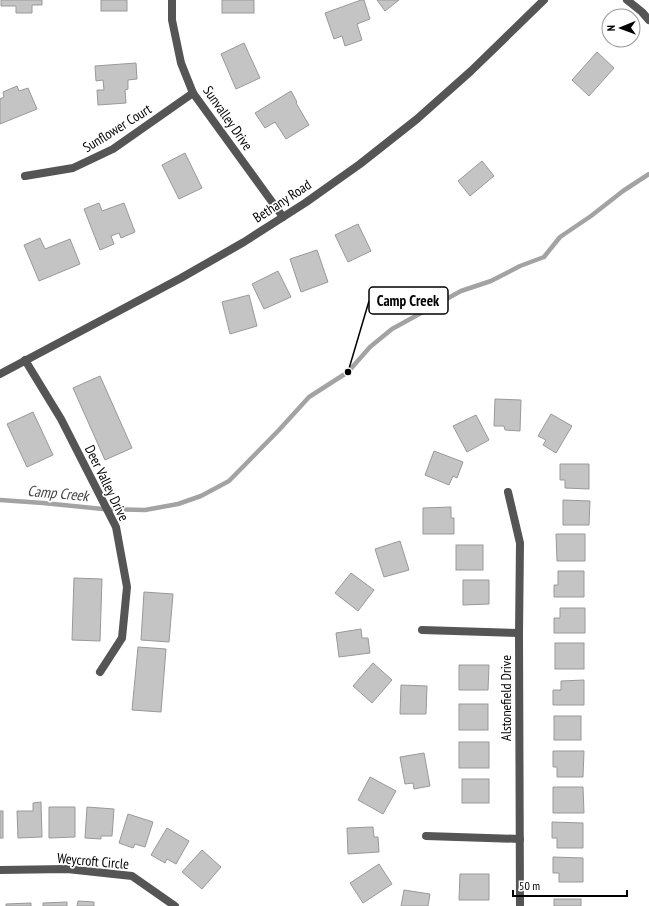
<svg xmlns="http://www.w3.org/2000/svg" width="649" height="906" viewBox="0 0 649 906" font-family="'PT Sans Narrow',sans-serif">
  <rect width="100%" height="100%" fill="#fff"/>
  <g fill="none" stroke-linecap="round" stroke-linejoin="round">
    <path stroke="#a3a3a3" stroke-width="4.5" d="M0 500 43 503 103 509 145 510 178 504 201 496 229 481 279 430 309 397 348 372 370 347 392 329 461 291 491 281 520 266 544 257 560 237 591 216 623 191 649 174"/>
  </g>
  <g fill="#c4c4c4" stroke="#999">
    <path d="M1 0H42V5H32V13H16V6H1Z"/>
    <rect x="101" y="0" width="26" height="11"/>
    <rect x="222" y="0" width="32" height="13"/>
    <path d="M361 0H364L370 19 357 24 362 40 345 46 342 36 334 39 325 13Z"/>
    <path d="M377 0H399L385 11Z"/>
    <path d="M244 43 260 78 236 89 221 54Z"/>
    <path d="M597 52 614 68 589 96 572 80Z"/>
    <path d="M136 63 137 79 128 80V89L125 90 126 103 98 105 97 90H104L103 80 96 81 95 66Z"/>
    <path d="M17 86 19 91 28 88 37 109 0 124V99L4 97 3 92Z"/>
    <path d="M291 91 297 102 296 103 309 125 286 139 275 122 265 128 255 113Z"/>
    <path d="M185 153 202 188 179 199 162 165Z"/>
    <path d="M482 161 494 176 470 196 458 181Z"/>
    <path d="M99 203 102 211 124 203 135 232 121 238 119 233 111 236 114 244 100 250 84 209Z"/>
    <path d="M358 224 371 251 348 262 335 235Z"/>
    <path d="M40 238 45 249 70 239 80 264 39 281 24 245Z"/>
    <path d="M317 250 328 282 301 292 290 259Z"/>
    <path d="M278 271 291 297 264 309 252 284Z"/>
    <path d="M249 295 257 326 230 334 222 302Z"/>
    <path d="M100 376 132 448 105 460 73 388Z"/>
    <path d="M495 399 521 400 520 431 505 430 504 426H494Z"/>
    <path d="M33 412 53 455 27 467 7 424Z"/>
    <path d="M551 414 572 426 556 453 543 445 546 440 538 436Z"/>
    <path d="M476 415 489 440 467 452 453 426Z"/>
    <path d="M434 451 463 462 457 478 453 476 449 485 425 475Z"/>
    <path d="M560 464H589V489L565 488V480H560Z"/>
    <path d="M563 500 590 501 589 525H563Z"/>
    <path d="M451 507V518H454V534H423V508Z"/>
    <path d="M556 534H585V561H557Z"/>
    <path d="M400 541 409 570 384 577 375 549Z"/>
    <rect x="456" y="545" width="27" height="25"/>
    <path d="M558 571H584V597H554V585H558Z"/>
    <path d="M351 573 374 590 358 611 335 593Z"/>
    <path d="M74 578 102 579 100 641 72 640Z"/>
    <path d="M463 580H489V604L463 605Z"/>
    <path d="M144 592 173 594 169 642 141 640Z"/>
    <path d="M560 608H585V633H554V618H560Z"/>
    <path d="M361 629 362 638H368L370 653 339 657 336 633Z"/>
    <rect x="555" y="643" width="29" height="26"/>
    <path d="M138 647 166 649 161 712 132 710Z"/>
    <path d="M373 663 392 680 372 703 353 686Z"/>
    <path d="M459 665H489L488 690H459Z"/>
    <path d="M584 680V705H553V690H561V681Z"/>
    <path d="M401 685 427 686 426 714H400Z"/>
    <rect x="459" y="704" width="29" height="26"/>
    <rect x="554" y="716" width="27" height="24"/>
    <rect x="459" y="742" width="30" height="26"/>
    <path d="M553 751H584L583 777H557V767H553Z"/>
    <path d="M424 753 430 786 414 789 413 783 405 784 400 757Z"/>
    <path d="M370 777 396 791 383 814 358 800Z"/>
    <rect x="462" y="779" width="27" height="24"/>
    <path d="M553 787H583L584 813H553Z"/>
    <path d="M41 802 42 837 18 838 17 811H33V803Z"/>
    <path d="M49 807H75V837L49 838Z"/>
    <path d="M87 807 114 809 112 836H101V839L85 838Z"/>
    <rect x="0" y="811" width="3" height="27"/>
    <path d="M128 814 153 822 145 847 135 844 133 848 119 843Z"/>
    <path d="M552 822 583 823V848H557V838H552Z"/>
    <path d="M373 827 374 837H378L379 852 348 854 347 828Z"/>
    <path d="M167 828 189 841 176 864 167 859 165 863 151 855Z"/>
    <path d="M202 850 221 867 202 889 182 872Z"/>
    <path d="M553 857 583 858V882H559V873H553Z"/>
    <path d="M379 864 392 884 363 903 350 883Z"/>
    <path d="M460 874H489V900H459Z"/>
    <path d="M404 890 430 894 428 906H401Z"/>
    <rect x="554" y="899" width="27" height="7"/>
    <path d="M78 901 94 902V906H77Z"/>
    <path d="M67 902V906H43V903Z"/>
    <path d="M31 903V906H6V904Z"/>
  </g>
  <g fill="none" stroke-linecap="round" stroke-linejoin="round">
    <g stroke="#555" stroke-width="8">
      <path d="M172 0V20L181 63 193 93 283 217"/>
      <path d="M627 0 642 12 649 20"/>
      <path d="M25 176 73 168 113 149 193 93"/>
      <path d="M25 360 61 419 116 527 127 587 122 638 100 672"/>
      <path d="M508 492 520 543 519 633 520 906"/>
      <path d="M422 630 519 633"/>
      <path d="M426 836 520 839"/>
      <path d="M0 870 67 869 132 876 175 906"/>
    </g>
    <path stroke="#555" stroke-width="8" d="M0 374 181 278 244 242 305 203 360 164 417 119 471 71 544 0"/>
  </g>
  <g text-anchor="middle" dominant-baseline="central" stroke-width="3.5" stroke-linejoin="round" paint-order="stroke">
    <g font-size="14" fill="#000" stroke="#fff">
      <text transform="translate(228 118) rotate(55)">Sunvalley Drive</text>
      <text transform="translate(117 128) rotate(-32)">Sunflower Court</text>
      <text transform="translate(282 201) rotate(-33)">Bethany Road</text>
      <text transform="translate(107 483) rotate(64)">Deer Valley Drive</text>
      <text transform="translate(506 698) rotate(-90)">Alstonefield Drive</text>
      <text transform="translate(93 861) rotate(5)">Weycroft Circle</text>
    </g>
    <g font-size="15" font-style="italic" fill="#444" stroke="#fff">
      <text transform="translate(58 493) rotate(5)">Camp Creek</text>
    </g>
  </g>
  <path fill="none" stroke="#000" stroke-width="1.5" d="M348 372L369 301"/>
  <circle fill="#000" stroke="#fff" stroke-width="1.5" cx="348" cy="372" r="4"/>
  <rect fill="#fff" stroke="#000" stroke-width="1.5" x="369" y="287" width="79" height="27" rx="4"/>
  <g font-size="15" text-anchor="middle" font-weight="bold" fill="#000">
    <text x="408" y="306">Camp Creek</text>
  </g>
  <g transform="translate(621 28) rotate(269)"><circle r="19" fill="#ffffff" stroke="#999999"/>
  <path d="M0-3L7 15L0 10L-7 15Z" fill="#000000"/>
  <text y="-6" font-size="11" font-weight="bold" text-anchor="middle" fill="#000000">N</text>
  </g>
  <path d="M513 890v6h114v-6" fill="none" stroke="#000000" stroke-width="2"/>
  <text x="519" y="890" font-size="12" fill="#000000" stroke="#ffffff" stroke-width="3" paint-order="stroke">50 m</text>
</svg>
